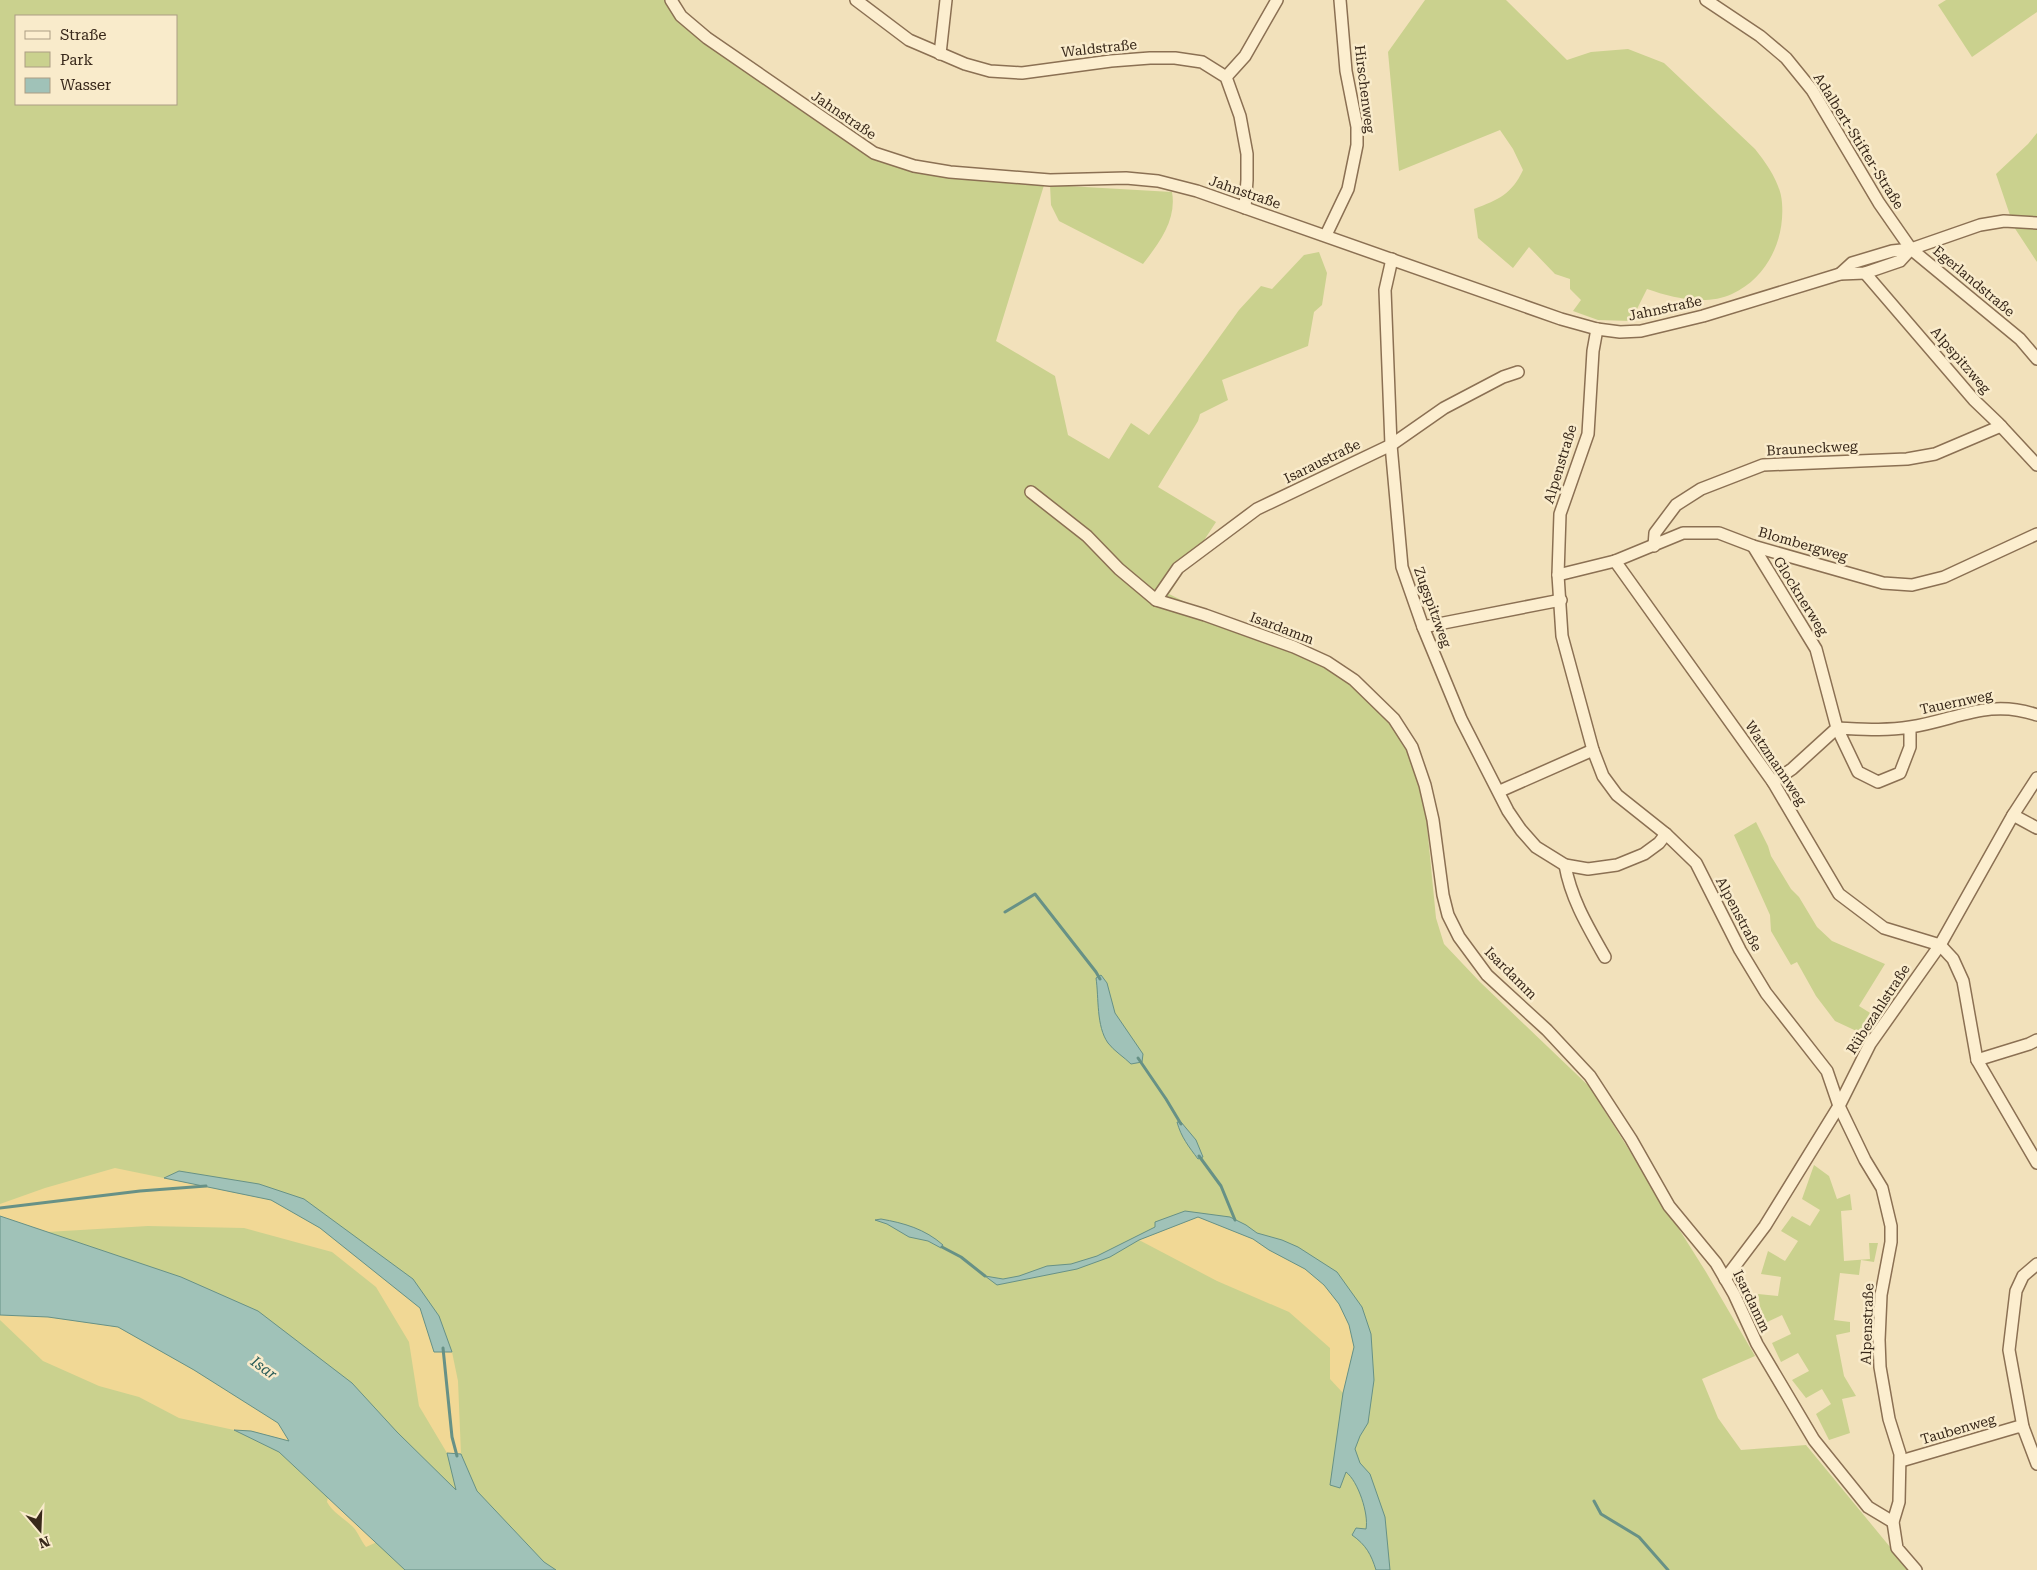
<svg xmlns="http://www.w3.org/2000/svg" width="2037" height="1570" viewBox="0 0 2037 1570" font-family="'Roboto Serif',serif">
  <rect width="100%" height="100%" fill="#f2e1bb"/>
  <g fill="#cad18e" fill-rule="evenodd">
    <path d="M0 0H667L678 18 872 157 1045 182 996 341 1055 376 1068 435 1109 459 1131 423 1149 435 1239 310 1261 286 1272 289 1304 255 1319 252 1327 273 1322 305 1314 312 1308 346 1222 380 1228 400 1200 414 1198 421 1158 487 1216 522 1169 594 1276 647 1326 665 1373 701 1409 747 1423 785 1436 918 1444 944 1480 982 1595 1092 1604 1110 1706 1272 1755 1356 1702 1379 1718 1418 1741 1450 1806 1445 1909 1570H0ZM16 16H176V104H16Z"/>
    <path d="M1425 0H1506L1567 60 1591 52 1628 49 1664 63 1755 149C1767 164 1781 184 1782 203 1785 240 1767 278 1732 294 1706 306 1673 298 1647 289L1631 321 1598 320 1573 311 1581 300 1570 289V279L1555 274 1529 247 1513 268 1478 238 1474 209C1498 200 1512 194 1523 170L1513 149 1500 130 1399 171 1388 52Z"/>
    <path d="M1946 0H2037V12L1972 57 1938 5Z"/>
    <path d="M2037 133V262L2014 227 1996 174 2028 144Z"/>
    <path d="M1050 185 1172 192C1177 220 1159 243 1143 264L1059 221 1051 205Z"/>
    <path d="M1756 822 1768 846 1771 856 1791 889 1799 897 1817 927 1832 941 1885 964 1859 1006 1875 1016 1865 1035 1835 1021 1816 996 1797 962 1791 965 1771 931 1770 915 1734 835Z"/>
    <path d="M1814 1165 1829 1176 1837 1199 1850 1194 1852 1210 1841 1211 1844 1261 1870 1259 1869 1243H1878L1874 1262 1861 1260 1859 1275 1840 1273 1834 1320 1850 1322V1332L1836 1335 1844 1376 1856 1396 1842 1399 1850 1433 1829 1440 1816 1414 1831 1404 1822 1389 1806 1398 1792 1380 1809 1371 1798 1353 1781 1362 1772 1343 1791 1334 1782 1315 1763 1324 1758 1294 1778 1296 1781 1277 1761 1274 1768 1251 1785 1261 1798 1241 1781 1231 1792 1216 1810 1226 1820 1210 1802 1199Z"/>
  </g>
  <g fill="#f1d895">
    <path d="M115 1168 271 1200 320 1228 420 1308 434 1352H452L458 1381 461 1454 447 1453 419 1406 409 1342 376 1287 332 1252 244 1228 148 1226 47 1232 0 1216V1204L45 1188Z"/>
    <path d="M1198 1217 1253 1239 1269 1250 1305 1269 1324 1285 1339 1304 1349 1325 1354 1347 1343 1393 1330 1379V1348L1289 1312 1217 1281 1139 1240Z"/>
    <path d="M0 1315 48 1317 118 1327 194 1370 278 1423 290 1441 251 1431 234 1430 179 1418 139 1397 99 1386 43 1361 0 1320Z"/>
    <path d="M328 1497 377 1542 366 1547C361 1541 358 1532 353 1527 344 1518 333 1513 327 1502Z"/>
  </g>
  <g fill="#a0c2b8" stroke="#679186">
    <path d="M1101 975 1107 983 1115 1013 1143 1054 1142 1062 1131 1064C1124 1057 1114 1051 1108 1043 1096 1026 1099 998 1096 978Z"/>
    <path d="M1177 1122H1181L1196 1140 1203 1157 1198 1159C1189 1147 1181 1137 1177 1122Z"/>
    <path d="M179 1171 259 1184 304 1199 413 1279 439 1316 452 1352H434L420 1308 320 1228 271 1200 164 1178Z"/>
    <path d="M1185 1211 1230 1217 1246 1225 1257 1233 1282 1240 1298 1247 1337 1272 1362 1307 1371 1334 1374 1380 1368 1423 1360 1436 1355 1449 1360 1463 1370 1474 1385 1517 1390 1570H1376C1371 1554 1366 1545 1352 1535L1356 1528 1366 1529C1369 1514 1358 1481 1346 1472L1340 1488 1330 1485 1343 1393 1354 1347 1349 1325 1339 1304 1324 1285 1305 1269 1269 1250 1253 1239 1198 1217 1139 1240 1110 1257 1077 1269 997 1285 985 1276 1003 1279 1019 1276 1047 1266 1071 1264 1097 1256 1155 1227V1222Z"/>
    <path d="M0 1216 181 1277 258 1311 352 1383 397 1432 456 1490 447 1453 461 1454 477 1491 544 1562 556 1570H405L279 1452 234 1430 251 1431 289 1441 278 1423 194 1370 118 1327 48 1317 0 1315Z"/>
    <path d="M881 1219C904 1223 925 1229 943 1245L941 1248 928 1241 909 1237 887 1224 875 1220Z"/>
  </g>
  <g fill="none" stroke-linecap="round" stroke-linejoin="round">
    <g stroke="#679186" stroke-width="3">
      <path d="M1005 912 1035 894 1096 972 1100 979"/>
      <path d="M1138 1058 1166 1099 1181 1124"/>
      <path d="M1199 1156 1221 1186 1235 1220"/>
      <path d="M0 1208 140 1191 206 1186"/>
      <path d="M942 1247 961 1257 985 1276"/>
      <path d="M443 1348 452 1437 457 1456"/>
      <path d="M1594 1501 1601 1514 1639 1537 1668 1570"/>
    </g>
    <g stroke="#8b7053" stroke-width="14">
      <g id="minor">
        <path d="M671 0 681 16 707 38 874 153 914 166 950 172 1050 180 1126 178 1158 181 1197 191 1561 319 1597 329 1620 332 1641 331 1703 316 1840 274 1865 273 1900 261 1911 249"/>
        <path d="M856 0 909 40 965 64 990 71 1022 73 1111 61 1150 58H1175L1202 62 1226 77 1240 116 1247 154V180L1245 208"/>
        <path d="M1706 0 1760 36 1786 58 1812 90 1879 203 1911 249 2020 339 2037 359"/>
        <path d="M940 54 946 0"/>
        <path d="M1226 77 1245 56 1277 0"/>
        <path d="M1326 235 1348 189 1357 145V127L1346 71 1340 0"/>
        <path d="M1392 259 1385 290 1391 445 1402 567 1423 627 1461 719 1508 811 1521 830 1536 847 1565 865 1588 869 1617 865 1644 854 1659 843 1666 834"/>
        <path d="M1865 273 1974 400 1998 423 2037 465"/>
        <path d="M1840 274 1852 263 1892 251 1911 249 1980 225 2004 221 2037 223"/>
        <path d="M1597 329 1593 351 1588 434 1560 514 1558 575 1562 636 1593 750 1603 776 1617 795 1666 834 1696 863 1740 950 1766 993 1827 1071 1839 1106 1865 1160 1882 1188 1891 1226V1242L1881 1295 1879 1340 1880 1367 1889 1419 1900 1454 1899 1502 1893 1522 1897 1548 1916 1570"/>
        <path d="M1031 492 1087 536 1119 569 1156 600 1205 615 1294 647 1327 662 1354 680 1394 719 1412 747 1425 785 1433 820 1443 895 1448 915 1459 937 1487 975 1547 1030 1590 1076 1631 1139 1669 1206 1716 1263 1734 1294 1757 1344 1814 1440 1868 1507 1893 1522"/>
        <path d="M1654 546 1655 533 1676 505 1701 489 1763 465 1907 459 1935 454 2001 426"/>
        <path d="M1753 546 1816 649 1837 728 1792 769 1773 782"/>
        <path d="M1615 561 1773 782 1839 894 1884 928 1940 945 1953 959 1963 981 1977 1060 2037 1163"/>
        <path d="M1558 575 1615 561 1683 533H1719L1753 546 1883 583 1912 585 1944 577 2037 534"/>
        <path d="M1156 600 1178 568 1257 509 1391 445 1444 408 1503 377 1518 372"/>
        <path d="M1423 627 1561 600"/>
        <path d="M1910 727V747L1900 773 1878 782 1858 772 1837 728C1861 729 1886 731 1910 727 1957 720 1988 698 2037 715"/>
        <path d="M1500 791 1593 750"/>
        <path d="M2013 815 2037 828"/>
        <path d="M1565 865C1571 899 1588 927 1605 957"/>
        <path d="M1977 1060 2029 1044 2037 1040"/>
        <path d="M2037 1264 2023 1276 2016 1291 2009 1350 2023 1427 2037 1464"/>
        <path d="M1725 1279 1765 1226 1839 1106 1870 1044 1940 945 2013 815 2037 778"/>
        <path d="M1901 1461 2017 1427H2023"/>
      </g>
    </g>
    <use href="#minor" stroke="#fceecf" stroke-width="11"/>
  </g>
  <g text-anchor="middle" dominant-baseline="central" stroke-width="5" stroke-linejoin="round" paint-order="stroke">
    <g font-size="14" fill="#38281a" stroke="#f9ebcb">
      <text transform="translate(1099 48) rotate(-6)">Waldstraße</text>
      <text transform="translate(1365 89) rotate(83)">Hirschenweg</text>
      <text transform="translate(844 115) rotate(34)">Jahnstraße</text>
      <text transform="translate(1859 141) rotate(58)">Adalbert-Stifter-Straße</text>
      <text transform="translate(1245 192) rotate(19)">Jahnstraße</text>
      <text transform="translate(1974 281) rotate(40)">Egerlandstraße</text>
      <text transform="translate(1665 308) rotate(-12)">Jahnstraße</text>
      <text transform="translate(1961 360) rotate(49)">Alpspitzweg</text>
      <text transform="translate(1812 448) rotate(-3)">Brauneckweg</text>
      <text transform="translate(1322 461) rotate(-26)">Isaraustraße</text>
      <text transform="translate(1560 464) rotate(-73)">Alpenstraße</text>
      <text transform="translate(1803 544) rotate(16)">Blombergweg</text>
      <text transform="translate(1801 596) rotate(58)">Glocknerweg</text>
      <text transform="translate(1433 607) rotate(70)">Zugspitzweg</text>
      <text transform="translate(1282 628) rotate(21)">Isardamm</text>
      <text transform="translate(1956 702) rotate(-12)">Tauernweg</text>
      <text transform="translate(1776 763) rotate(56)">Watzmannweg</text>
      <text transform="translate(1739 914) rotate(62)">Alpenstraße</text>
      <text transform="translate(1511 973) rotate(45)">Isardamm</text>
      <text transform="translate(1878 1009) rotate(-57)">Rübezahlstraße</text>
      <text transform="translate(1752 1301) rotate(64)">Isardamm</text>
      <text transform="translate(1867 1324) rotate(-88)">Alpenstraße</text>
      <text transform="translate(1958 1429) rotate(-16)">Taubenweg</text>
    </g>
    <g font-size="15" font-style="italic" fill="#275a56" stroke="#f9ebcb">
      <text transform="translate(264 1368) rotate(36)">Isar</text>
    </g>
  </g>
  <rect x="15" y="15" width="162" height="90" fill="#f9ebcb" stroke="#ac9d84"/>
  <rect x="25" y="31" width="25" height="8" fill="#fceecf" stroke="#ac9d84"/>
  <text x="60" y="40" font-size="15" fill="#38281a">Straße</text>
  <rect x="25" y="52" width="25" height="15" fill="#cad18e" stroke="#ac9d84"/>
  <text x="60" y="65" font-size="15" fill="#38281a">Park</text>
  <rect x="25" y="78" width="25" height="15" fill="#a0c2b8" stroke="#ac9d84"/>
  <text x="60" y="90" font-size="15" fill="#38281a">Wasser</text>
  <g transform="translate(40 1530) rotate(161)" stroke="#f9ebcb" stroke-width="4" paint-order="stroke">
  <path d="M0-4L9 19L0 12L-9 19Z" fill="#38281a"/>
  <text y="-8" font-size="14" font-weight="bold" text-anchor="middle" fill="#38281a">N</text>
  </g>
</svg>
